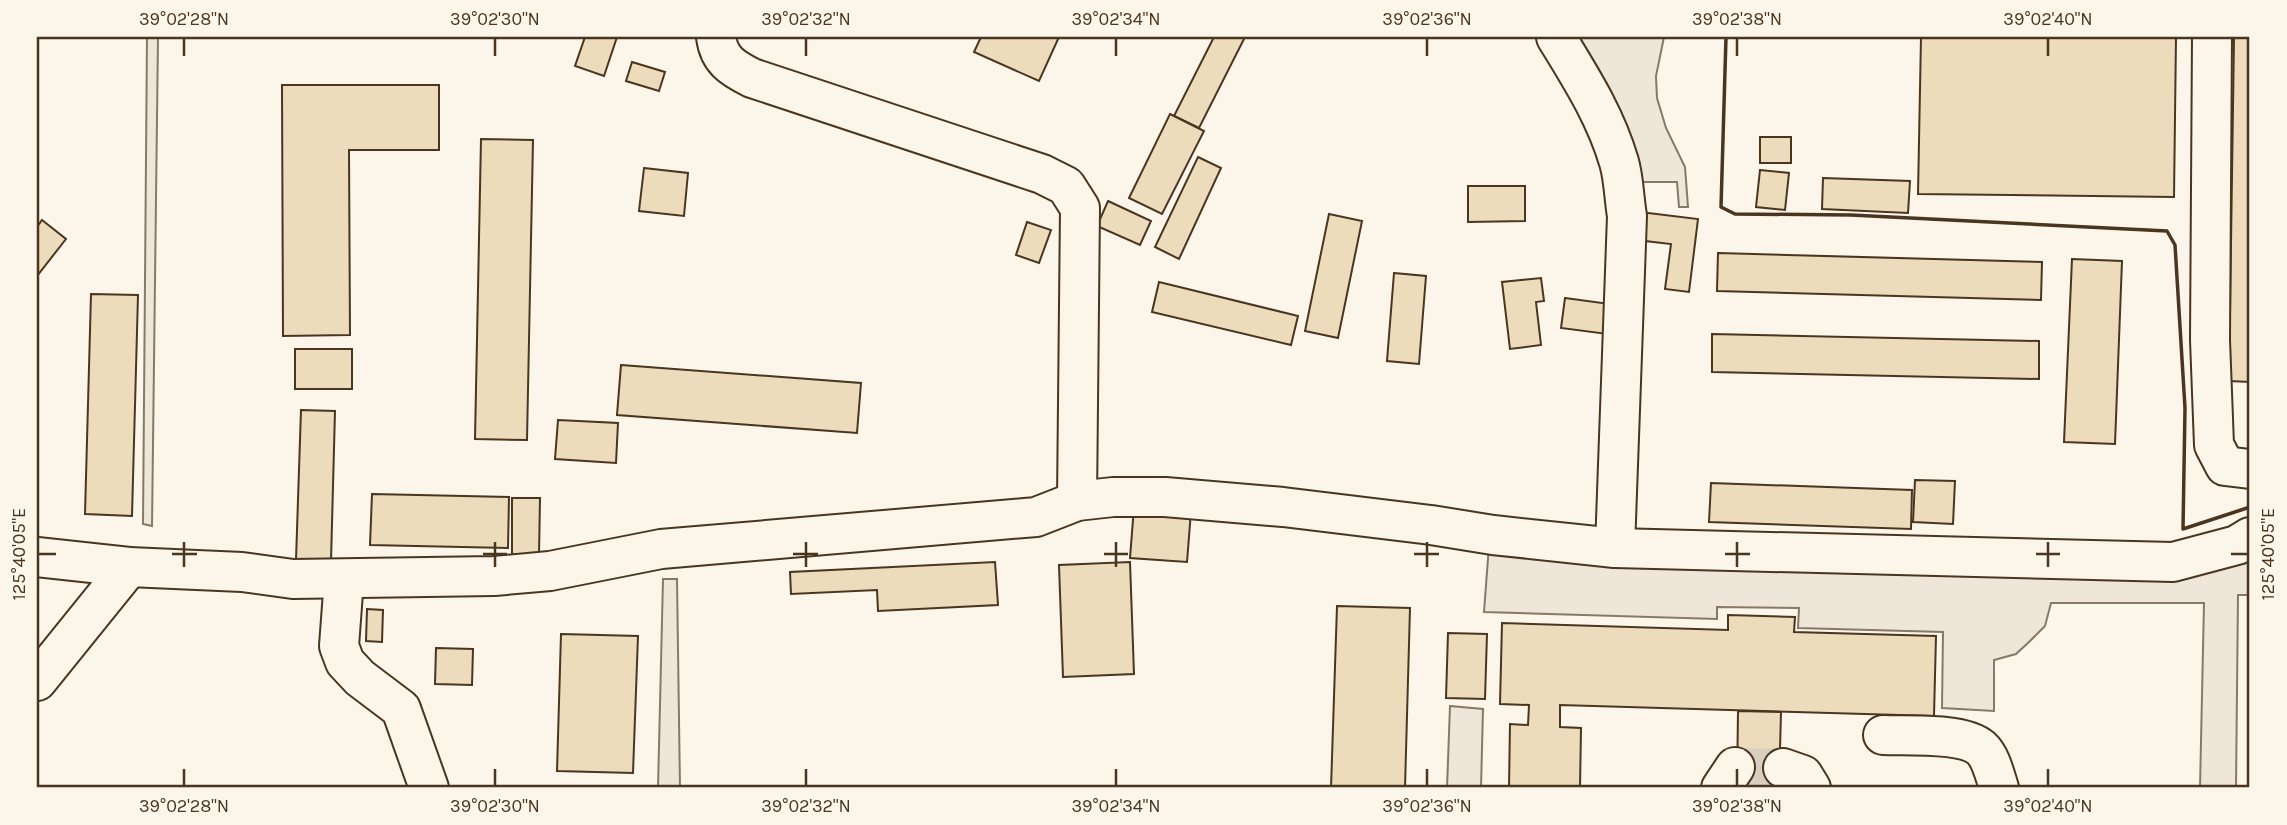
<svg xmlns="http://www.w3.org/2000/svg" width="2287" height="825" viewBox="0 0 2287 825" font-family="Karla,sans-serif">
  <rect width="100%" height="100%" fill="#fbf6e9"/>
  <g fill="#ede6d9" stroke="#887966" stroke-width="2">
    <path d="M147 37H158L152 526 143 524Z"/>
    <path d="M1566 37H1664L1656 76 1657 98 1666 128 1685 167 1688 207H1679L1677 182H1632Z"/>
    <path d="M1489 545 2250 552V595H2238L2236 788H2200L2204 603H2051L2045 626 2030 641 2016 654 1994 660V711L1942 708 1943 632 1798 628 1799 608 1717 607V619L1484 612Z"/>
    <path d="M663 579H677L680 788H658Z"/>
    <path d="M1450 706 1483 709 1481 788H1447Z"/>
  </g>
  <g fill="#ecdcbc" stroke="#4a3520" stroke-width="2">
    <path d="M585 37H617L604 76 575 66Z"/>
    <path d="M981 37H1059L1039 81 974 52Z"/>
    <path d="M1214 37H1245L1199 128 1174 116Z"/>
    <path d="M1921 37H2176L2174 197 1918 194Z"/>
    <path d="M2234 37H2250V382L2229 381Z"/>
    <path d="M632 62 665 72 659 91 626 81Z"/>
    <path d="M282 85H439V150H349L350 335 283 336Z"/>
    <path d="M1170 114 1204 131 1162 214 1129 198Z"/>
    <rect x="1760" y="137" width="31" height="26"/>
    <path d="M481 139 533 140 527 440 475 439Z"/>
    <path d="M1198 157 1221 168 1179 259 1155 247Z"/>
    <path d="M644 168 688 173 684 216 639 211Z"/>
    <path d="M1760 170 1789 173 1785 210 1756 207Z"/>
    <path d="M1823 178 1910 181 1908 213 1822 209Z"/>
    <path d="M1468 186H1525V221L1468 222Z"/>
    <path d="M1108 201 1151 221 1140 245 1097 226Z"/>
    <path d="M1640 212 1698 219 1689 292 1665 289 1671 244 1637 240Z"/>
    <path d="M1329 214 1362 221 1338 338 1305 331Z"/>
    <path d="M42 220 66 239 37 276V227Z"/>
    <path d="M1027 222 1051 230 1039 263 1016 255Z"/>
    <path d="M1718 253 2042 262 2041 300 1717 291Z"/>
    <path d="M2072 259 2122 261 2115 444 2064 442Z"/>
    <path d="M1394 273 1426 276 1419 364 1387 361Z"/>
    <path d="M1541 278 1544 301 1536 302 1541 345 1510 349 1502 282Z"/>
    <path d="M1159 282 1298 316 1291 345 1152 312Z"/>
    <path d="M91 294 138 295 132 516 85 514Z"/>
    <path d="M1565 298 1610 304 1607 334 1561 328Z"/>
    <path d="M1712 334 2039 341V379L1712 372Z"/>
    <rect x="295" y="349" width="57" height="40"/>
    <path d="M621 365 861 383 857 433 617 415Z"/>
    <path d="M301 410 335 411 331 561 296 560Z"/>
    <path d="M558 420 618 423 616 463 555 459Z"/>
    <path d="M1915 480 1955 481 1953 524 1913 522Z"/>
    <path d="M1711 483 1912 490 1911 529 1709 522Z"/>
    <path d="M372 494 509 497 508 548 370 545Z"/>
    <path d="M512 498H540L539 555 512 554Z"/>
    <path d="M1134 507 1191 511 1187 562 1130 558Z"/>
    <path d="M995 562 998 605 878 611 877 590 791 594 790 572Z"/>
    <path d="M1130 562 1134 674 1063 677 1059 565Z"/>
    <path d="M1337 606 1410 608 1405 788H1331Z"/>
    <path d="M367 609 383 610 382 642 366 641Z"/>
    <path d="M1728 615 1795 617 1794 632 1936 636 1934 716 1560 705V727L1581 728 1580 788H1509L1510 724 1528 725 1529 705 1500 704 1502 623 1728 630Z"/>
    <path d="M1448 633 1487 634 1485 699 1446 698Z"/>
    <path d="M561 634 638 636 633 773 557 771Z"/>
    <path d="M436 648 473 649 472 685 435 684Z"/>
    <path d="M1738 711 1781 712 1779 788H1737Z"/>
  </g>
  <g fill="none" stroke-linecap="round" stroke-linejoin="round">
    <path stroke="#d8cfc1" stroke-width="38" stroke-dasharray="38 19" stroke-linecap="butt" d="M1735 767 1783 768"/>
    <g stroke="#4a3520" stroke-width="42">
      <g id="minor">
        <path d="M716 37C719 60 732 68 752 78L1042 174 1066 186 1080 208 1077 501"/>
        <path d="M1556 37C1581 78 1605 115 1619 162 1624 179 1624 199 1627 216L1615 548"/>
        <path d="M2212 37 2210 340 2214 445 2225 466 2250 469"/>
        <path d="M37 557 129 567 242 572 293 579 494 576 550 571 661 549 1036 517 1077 501 1113 497H1165L1283 507 1431 525 1493 535 1615 548 2173 562 2237 545 2250 537"/>
        <path d="M344 579 339 646 345 662 360 678 401 709 429 788"/>
        <path d="M37 681 129 567"/>
        <path d="M1883 735C1907 736 1963 732 1981 748 1991 757 1995 776 1999 788"/>
        <path d="M1783 768 1803 775 1811 788"/>
        <path d="M1721 788 1735 767"/>
      </g>
    </g>
    <use href="#minor" stroke="#fbf6e9" stroke-width="38"/>
    <path stroke="#4a3520" stroke-width="3.5" d="M1726 37 1721 207 1735 214 1851 215 2167 231 2175 245 2185 408 2183 529 2250 507"/>
  </g>
  <path fill="none" stroke="#4a3520" stroke-width="2.5" d="M184 38V56M495 38V56M806 38V56M1116 38V56M1427 38V56M1737 38V56M2048 38V56M184 542V567M495 542V567M806 542V567M1116 542V567M1427 542V567M1737 542V567M2048 542V567M38 554H56M172 554H197M483 554H507M793 554H818M1104 554H1128M1414 554H1439M1725 554H1750M2036 554H2060M2231 554H2248M184 769V786M495 769V786M806 769V786M1116 769V786M1427 769V786M1737 769V786M2048 769V786"/>
  <rect width="2287" height="825" fill="none" stroke="#fbf6e9" stroke-width="77"/>
  <rect x="38" y="38" width="2210" height="748" fill="none" stroke="#4a3520" stroke-width="2.5"/>
  <g font-size="18" text-anchor="middle" fill="#4a3520">
    <text x="184" y="25">39°02'28"N</text>
    <text x="495" y="25">39°02'30"N</text>
    <text x="806" y="25">39°02'32"N</text>
    <text x="1116" y="25">39°02'34"N</text>
    <text x="1427" y="25">39°02'36"N</text>
    <text x="1737" y="25">39°02'38"N</text>
    <text x="2048" y="25">39°02'40"N</text>
    <text transform="translate(2268 554) rotate(-90)" y="6">125°40'05"E</text>
    <text transform="translate(19 554) rotate(-90)" y="6">125°40'05"E</text>
    <text x="184" y="812">39°02'28"N</text>
    <text x="495" y="812">39°02'30"N</text>
    <text x="806" y="812">39°02'32"N</text>
    <text x="1116" y="812">39°02'34"N</text>
    <text x="1427" y="812">39°02'36"N</text>
    <text x="1737" y="812">39°02'38"N</text>
    <text x="2048" y="812">39°02'40"N</text>
  </g>
</svg>
